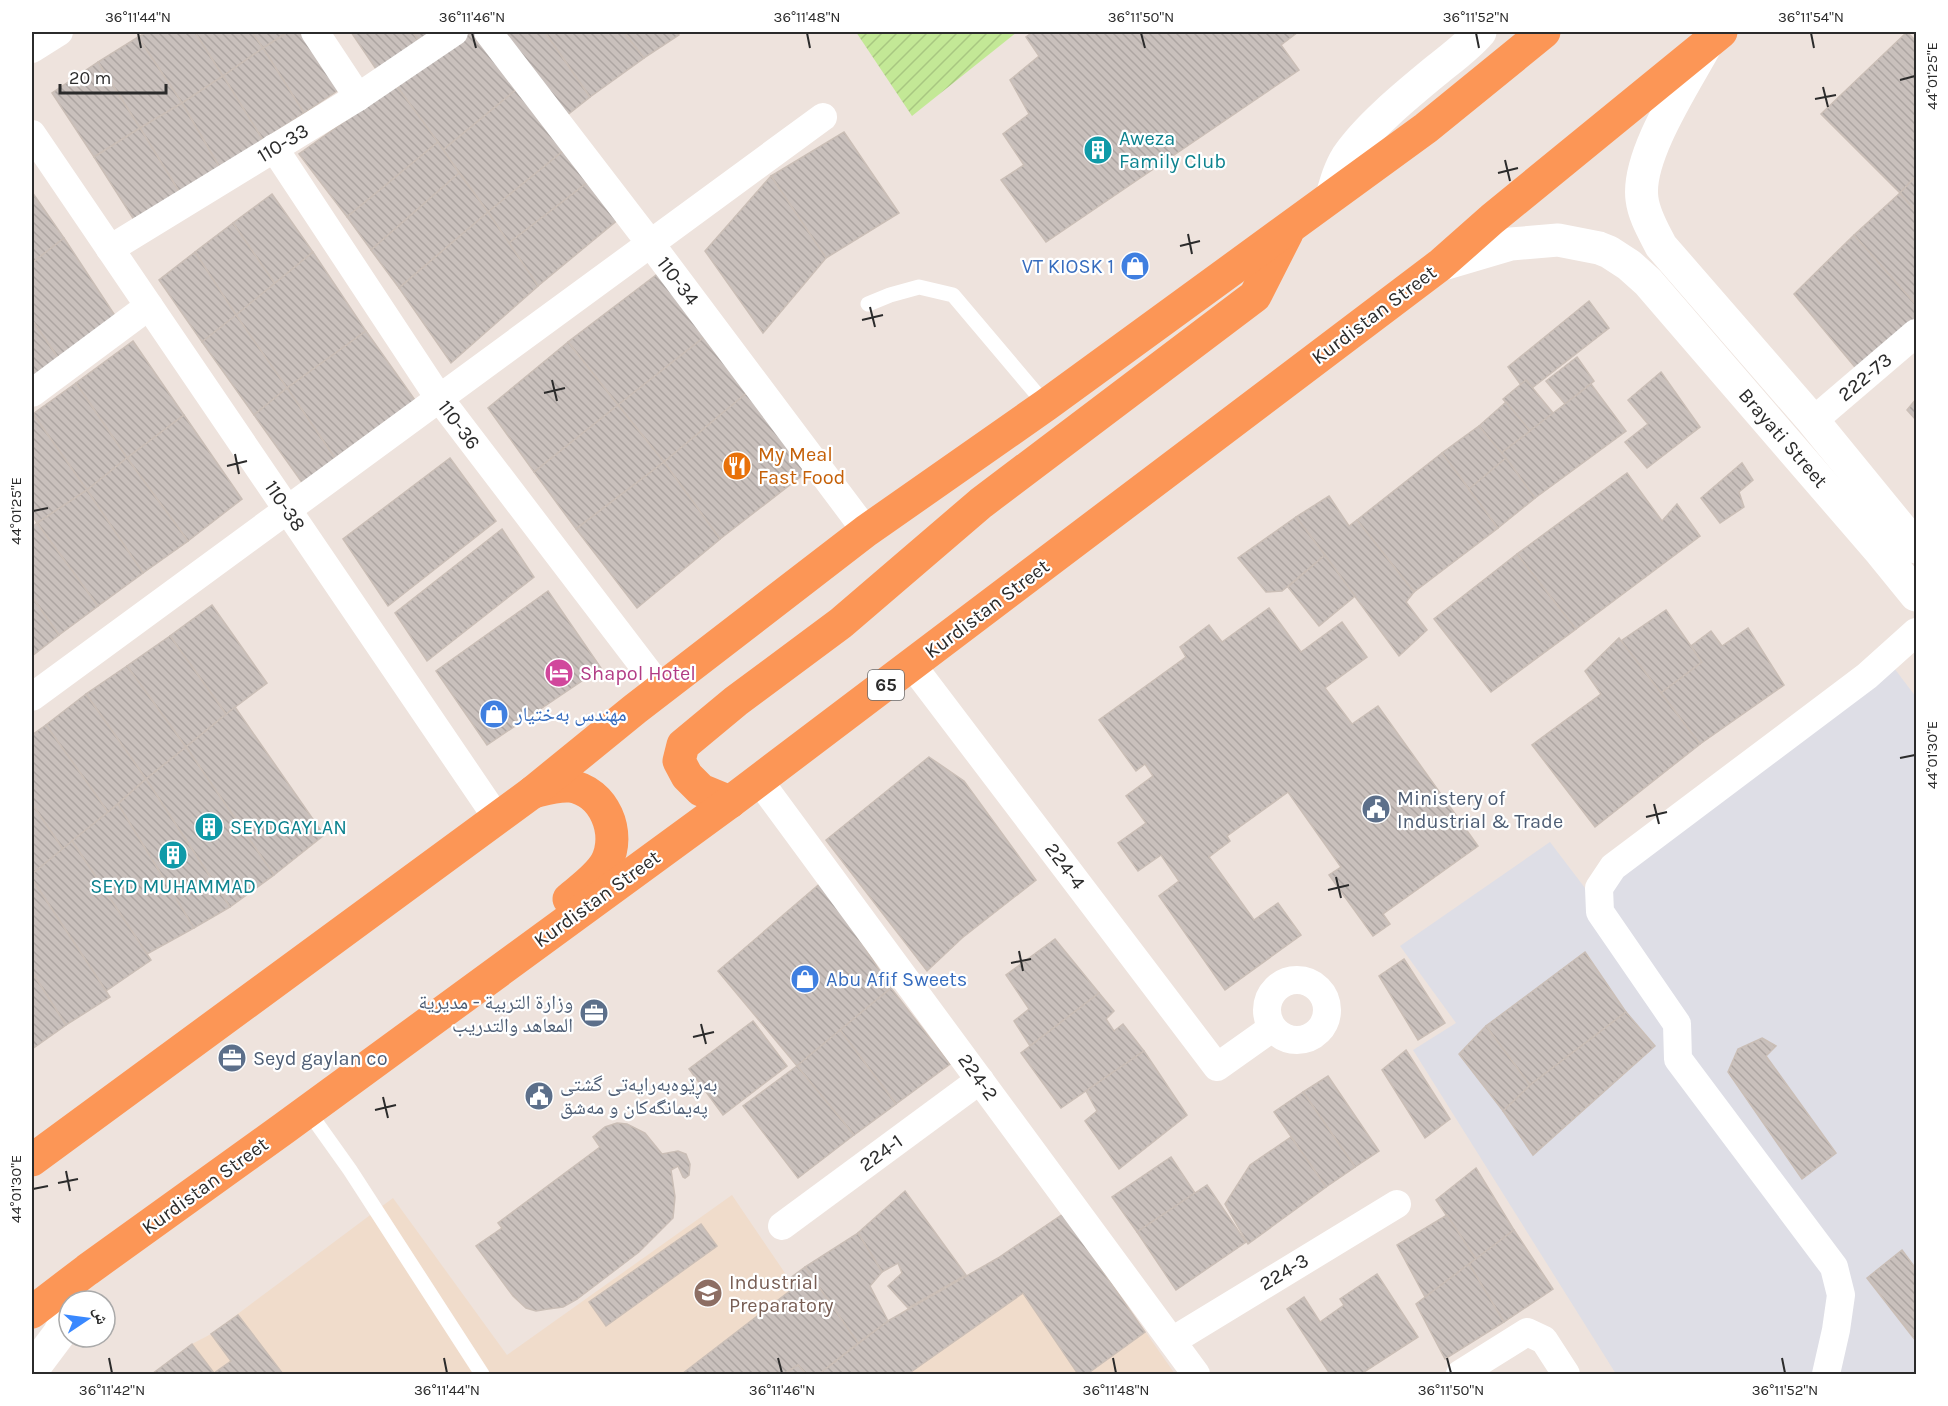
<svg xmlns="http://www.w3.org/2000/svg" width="1948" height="1406" viewBox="0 0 1948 1406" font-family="Karla,'Noto Naskh Arabic',sans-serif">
  <defs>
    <pattern id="garden-furrows" width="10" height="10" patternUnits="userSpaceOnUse" patternTransform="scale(1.5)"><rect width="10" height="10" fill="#c3e896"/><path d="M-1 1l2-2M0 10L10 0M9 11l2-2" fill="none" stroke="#a8c781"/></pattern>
    <pattern id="building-back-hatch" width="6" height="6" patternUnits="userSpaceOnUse" patternTransform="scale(1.5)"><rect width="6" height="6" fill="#c9c0bc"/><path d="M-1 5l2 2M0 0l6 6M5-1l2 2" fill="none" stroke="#ada5a2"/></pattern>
  </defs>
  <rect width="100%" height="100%" fill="#eee3dd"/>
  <path fill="#dedee6" d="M1891 664 1916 697V1374H1616L1413 1050 1456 1023 1400 946 1550 842 1585 888Z"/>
  <path fill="#f0dccb" d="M732 1195 789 1279 858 1342 908 1308 998 1258 1063 1214 1175 1374H152L192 1344 211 1334 393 1198 507 1355Z"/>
  <path fill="url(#garden-furrows)" d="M856 32H1017L912 116Z"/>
  <g fill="url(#building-back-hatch)" stroke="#cabeb6" stroke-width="1.5">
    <path d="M147 32H195L223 76 182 103 138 37Z"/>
    <path d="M195 32H252L263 48 223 76Z"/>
    <path d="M252 32H288L263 48Z"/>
    <path d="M288 32H304L340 89 304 113 263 48Z"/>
    <path d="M351 32H413L422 46 380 75Z"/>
    <path d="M413 32H442L422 46Z"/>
    <path d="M465 32H481L523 84 443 150 396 85Z"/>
    <path d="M496 32H545L590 97 561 120Z"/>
    <path d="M545 32H624L644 58 590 97Z"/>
    <path d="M624 32H676L679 35 644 58Z"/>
    <path d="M1033 32H1298L1281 45 1299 70 1046 242 1001 180 1024 165 1003 134 1029 114 1010 80 1039 56 1026 37Z"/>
    <path d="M1907 32 1916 41V176L1900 193 1821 114Z"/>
    <path d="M138 37 182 103 140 128 98 62Z"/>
    <path d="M263 48 304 113 263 140 223 76Z"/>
    <path d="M98 62 140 128 94 157 52 93Z"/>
    <path d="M223 76 263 140 220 168 182 103Z"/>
    <path d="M523 84 568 147 488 212 443 150Z"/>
    <path d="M396 85 438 142 347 217 299 154Z"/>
    <path d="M182 103 220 168 180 193 140 128Z"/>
    <path d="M140 128 180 193 136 223 94 157Z"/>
    <path d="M844 132 899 213 826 258 771 176Z"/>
    <path d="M438 142 459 173 371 250 347 217Z"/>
    <path d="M568 147 592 179 509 243 488 212Z"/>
    <path d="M459 173 488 212 399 288 371 250Z"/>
    <path d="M771 176 826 258 763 333 705 251Z"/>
    <path d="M1916 176V212L1900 193Z"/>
    <path d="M592 179 620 218 538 286 509 243Z"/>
    <path d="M32 192 64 238 32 263Z"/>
    <path d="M1900 193 1916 212V305L1854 235Z"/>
    <path d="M272 194 313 252 275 284 233 223Z"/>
    <path d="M488 212 538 286 451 363 399 288Z"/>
    <path d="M233 223 275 284 236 315 195 252Z"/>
    <path d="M1854 235 1916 305V321L1859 372 1794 294Z"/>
    <path d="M64 238 116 317 59 359 32 320V263Z"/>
    <path d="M195 252 236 315 202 342 159 280Z"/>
    <path d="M313 252 366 331 287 388 236 315Z"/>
    <path d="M660 272 708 334 618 405 568 342Z"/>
    <path d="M1589 301 1609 328 1532 388 1526 380 1521 385 1508 367Z"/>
    <path d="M236 315 287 388 254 415 202 342Z"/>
    <path d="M32 320 59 359 32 379Z"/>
    <path d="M366 331 415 400 335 458 287 388Z"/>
    <path d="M708 334 749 391 664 462 618 405Z"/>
    <path d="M133 341 184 415 127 458 76 383Z"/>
    <path d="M568 342 618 405 534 472 488 408Z"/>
    <path d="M1577 357 1594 381 1565 404 1546 381Z"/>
    <path d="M1661 372 1700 427 1647 468 1625 442 1648 424 1628 400Z"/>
    <path d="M1526 380 1553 413 1530 431 1503 399Z"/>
    <path d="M76 383 127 458 87 490 33 414Z"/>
    <path d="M1591 384 1626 431 1535 498 1501 453Z"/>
    <path d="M287 388 335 458 303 484 254 415Z"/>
    <path d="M749 391 809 470 720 539 664 462Z"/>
    <path d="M1916 399V420L1907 410Z"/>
    <path d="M1506 402 1530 431 1501 453 1479 426Z"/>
    <path d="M618 405 664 462 576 529 534 472Z"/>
    <path d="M33 414 87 490 37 523 32 515V415Z"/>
    <path d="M184 415 242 499 188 541 127 458Z"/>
    <path d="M1479 426 1506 458 1469 489 1442 453Z"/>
    <path d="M1442 453 1498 528 1414 592 1357 520Z"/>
    <path d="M127 458 188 541 143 573 87 490Z"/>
    <path d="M450 458 496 521 388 606 343 539Z"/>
    <path d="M1506 458 1535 498 1498 528 1469 489Z"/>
    <path d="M664 462 720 539 637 608 576 529Z"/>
    <path d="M1742 463 1753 480 1739 492 1744 507 1720 523 1701 498Z"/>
    <path d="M1627 473 1662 521 1677 504 1700 536 1576 629 1517 554Z"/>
    <path d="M87 490 143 573 98 606 37 523Z"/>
    <path d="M1329 496 1349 526 1357 520 1414 592 1406 602 1427 630 1399 656 1296 517Z"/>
    <path d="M1296 517 1325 555 1282 591 1266 592 1238 558Z"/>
    <path d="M37 523 98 606 59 635 32 597V527Z"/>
    <path d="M502 529 534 577 427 661 395 613Z"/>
    <path d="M1517 554 1576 629 1491 692 1434 619Z"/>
    <path d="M1325 555 1355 596 1319 626 1288 587Z"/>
    <path d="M548 591 601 668 487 745 436 671Z"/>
    <path d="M32 597 59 635 32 656Z"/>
    <path d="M212 605 267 683 226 714 170 636Z"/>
    <path d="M1269 608 1301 652 1342 622 1367 657 1325 688 1352 724 1378 706 1478 846 1383 914 1390 924 1373 936 1329 875 1341 867 1288 792 1227 836 1230 841 1209 857 1254 920 1278 903 1301 935 1225 990 1159 896 1179 881 1161 855 1138 871 1118 843 1146 823 1126 796 1153 776 1145 764 1136 771 1099 720 1186 657 1180 647 1209 625 1222 642Z"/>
    <path d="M1666 610 1702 662 1661 693 1621 641Z"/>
    <path d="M1748 628 1784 685 1700 744 1661 693 1702 662 1691 646 1711 631 1722 646Z"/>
    <path d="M170 636 226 714 186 747 127 666Z"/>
    <path d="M1619 638 1700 744 1595 827 1532 745 1601 694 1585 671Z"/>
    <path d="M127 666 186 747 146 779 86 694Z"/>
    <path d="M86 694 146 779 108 812 46 725Z"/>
    <path d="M235 707 324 835 274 875 186 747Z"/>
    <path d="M46 725 108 812 63 849 32 804V735Z"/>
    <path d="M186 747 274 875 230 907 146 779Z"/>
    <path d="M929 757 964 781 1036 880 962 938 927 971 826 840Z"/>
    <path d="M146 779 230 907 194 928 118 804Z"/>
    <path d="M32 804 63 849 32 874Z"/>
    <path d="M118 804 194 928 147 954 72 841Z"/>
    <path d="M72 841 151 960 106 991 32 879V874Z"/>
    <path d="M32 879 110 997 66 1025 32 972Z"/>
    <path d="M822 882 891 988 797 1066 718 971Z"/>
    <path d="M1055 939 1099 993 1030 1046 1014 1021 1029 1009 1006 975Z"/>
    <path d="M1585 952 1626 1012 1530 1085 1486 1026Z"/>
    <path d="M1404 959 1445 1023 1418 1040 1379 976Z"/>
    <path d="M32 972 66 1025 32 1049Z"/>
    <path d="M891 988 950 1064 896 1104 840 1030Z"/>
    <path d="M1099 993 1114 1011 1106 1019 1114 1031 1123 1024 1144 1051 1061 1108 1021 1053Z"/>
    <path d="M1626 1012 1655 1046 1533 1155 1503 1111 1530 1085Z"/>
    <path d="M753 1021 787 1066 723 1115 689 1069Z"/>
    <path d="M1486 1026 1530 1085 1503 1111 1459 1054Z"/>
    <path d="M840 1030 896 1104 854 1135 797 1066Z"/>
    <path d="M1762 1038 1776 1046 1766 1056 1836 1153 1802 1179 1728 1072 1738 1049Z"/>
    <path d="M1406 1050 1450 1119 1425 1138 1382 1070Z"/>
    <path d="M1144 1051 1187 1115 1119 1169 1085 1121 1097 1111 1086 1091Z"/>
    <path d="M797 1066 854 1135 798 1178 743 1106Z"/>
    <path d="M1328 1076 1379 1151 1355 1167 1303 1092Z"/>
    <path d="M1303 1092 1355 1167 1326 1187 1274 1112Z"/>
    <path d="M617 1123 627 1124 645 1133 662 1154 678 1151 686 1154 690 1164 689 1175 685 1178 683 1177 678 1166 671 1170 675 1197 673 1218 639 1252 577 1299 563 1307 548 1309 536 1311 526 1308 513 1296 476 1246 502 1228 498 1223 600 1147 593 1137 605 1127Z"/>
    <path d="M1291 1137 1326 1187 1248 1244 1225 1204 1250 1165Z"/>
    <path d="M1171 1157 1195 1193 1137 1232 1112 1197Z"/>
    <path d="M1476 1168 1514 1230 1476 1259 1436 1200Z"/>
    <path d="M1207 1185 1246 1242 1176 1290 1137 1232Z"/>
    <path d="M905 1191 966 1275 908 1308 888 1286 902 1273 898 1263 882 1272 858 1233Z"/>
    <path d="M1063 1214 1145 1332 1087 1374H1078L1023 1293 908 1374H819L888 1321 998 1258Z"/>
    <path d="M1447 1215 1476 1259 1425 1297 1397 1245Z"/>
    <path d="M701 1224 717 1246 606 1326 589 1302Z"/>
    <path d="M1514 1230 1553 1289 1504 1322 1469 1264Z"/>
    <path d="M858 1233 882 1272 870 1286 888 1321 858 1343 805 1267Z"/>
    <path d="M1902 1250 1916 1269V1341L1867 1278Z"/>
    <path d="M1469 1264 1504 1322 1445 1359 1416 1304Z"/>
    <path d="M805 1267 858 1343 819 1374H806L798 1365 784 1374H682L795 1287 789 1279Z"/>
    <path d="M1377 1274 1418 1337 1361 1374H1330L1287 1309 1304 1297 1320 1322 1344 1305 1340 1299Z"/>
    <path d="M238 1315 283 1374H152L192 1344 214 1373 231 1361 211 1334Z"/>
    <path d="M798 1365 806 1374H784Z"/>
  </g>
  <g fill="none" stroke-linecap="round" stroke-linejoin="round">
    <g stroke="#fff" stroke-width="15">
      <path d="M868 304 890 295 919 287 953 295 1046 405"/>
      <path d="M308 1111 350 1170 482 1374"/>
    </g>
    <g stroke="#fff" stroke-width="28">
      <path d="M315 32 358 97"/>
      <path d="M488 32 650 243 866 531"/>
      <path d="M32 49 59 32"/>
      <path d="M32 134 497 818"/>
      <path d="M274 148 439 398 661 689"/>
      <path d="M110 249 358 97 454 32"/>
      <path d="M32 393 149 306"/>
      <path d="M1813 421 1916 333"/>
      <path d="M912 665 1217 1067 1272 1028"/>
      <path d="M32 697 823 117"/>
      <path d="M758 779 1196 1374"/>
      <circle cx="1297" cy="1010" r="30"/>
      <path d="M782 1226 980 1080"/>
      <path d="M1172 1341 1397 1204"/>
      <path d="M1460 1374 1527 1332 1544 1340 1566 1374"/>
      <path d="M1826 1374 1836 1330 1841 1295 1834 1267 1678 1059 1677 1024 1600 912 1599 888 1613 867 1867 676 1916 632"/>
    </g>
    <g stroke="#fff" stroke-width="33">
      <path d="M1332 196C1336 182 1340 168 1347 157 1368 126 1409 93 1438 69 1453 57 1468 46 1480 32"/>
      <path d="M32 1370 59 1334 69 1314"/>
    </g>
    <g stroke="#fff" stroke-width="33">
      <path d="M1707 43C1686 82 1636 156 1642 199 1644 216 1654 232 1661 246L1813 421 1916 547"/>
      <path d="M1440 265 1511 244 1558 240 1599 248 1609 252 1629 265 1648 282 1881 552 1916 595"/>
    </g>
    <g stroke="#fc9656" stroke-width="33">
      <path d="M533 792C545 789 557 785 570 786 604 791 622 833 606 863 598 877 582 888 569 899"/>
      <path d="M730 802 701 790 687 776 679 761 683 745 736 701 841 623 981 503 1255 296 1287 233"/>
      <path d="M32 1160 533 792 635 709 866 531 1046 405 1426 128 1544 32"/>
      <path d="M32 1312 87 1270 283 1129 730 802 1440 265 1492 219 1721 32"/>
    </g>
  </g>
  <path fill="none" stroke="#2b2b2b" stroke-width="2" d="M138 33 141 48M472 33 476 48M807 33 810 48M1141 33 1145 48M1476 33 1479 48M1811 33 1814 48M1900 80 1915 76M1823 87 1828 107M1815 99 1836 95M1505 160 1510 181M1498 173 1518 168M1188 234 1192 254M1180 246 1200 241M870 307 875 327M862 320 883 315M552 380 557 401M544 393 565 388M235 454 239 474M227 466 247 461M33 511 48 508M1900 758 1915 755M1654 804 1659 824M1646 817 1667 812M1336 877 1341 898M1328 890 1349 885M1019 951 1023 971M1011 963 1031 959M701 1024 706 1044M693 1037 714 1032M383 1097 388 1118M375 1110 396 1105M66 1171 70 1191M58 1183 78 1179M33 1189 48 1186M109 1358 112 1373M444 1358 447 1373M778 1358 782 1373M1113 1358 1116 1373M1447 1358 1451 1373M1782 1358 1785 1373"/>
  <defs>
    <g id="building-disc" transform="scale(1.5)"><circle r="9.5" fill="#0f9aa8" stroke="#fff"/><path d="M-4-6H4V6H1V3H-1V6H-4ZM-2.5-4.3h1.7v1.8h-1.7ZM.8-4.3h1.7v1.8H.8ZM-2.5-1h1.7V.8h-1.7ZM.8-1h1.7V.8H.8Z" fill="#fff"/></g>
    <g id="shop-disc" transform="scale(1.5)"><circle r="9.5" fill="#3f7fe0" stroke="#fff"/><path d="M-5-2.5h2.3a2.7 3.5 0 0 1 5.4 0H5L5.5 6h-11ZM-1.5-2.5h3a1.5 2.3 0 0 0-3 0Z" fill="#fff"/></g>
    <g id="restaurant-disc" transform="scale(1.5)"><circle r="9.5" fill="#e8710a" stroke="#fff"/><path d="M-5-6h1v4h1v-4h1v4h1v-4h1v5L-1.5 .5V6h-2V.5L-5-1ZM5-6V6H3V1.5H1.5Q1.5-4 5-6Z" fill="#fff"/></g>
    <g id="hotel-disc" transform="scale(1.5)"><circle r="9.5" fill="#d1479c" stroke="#fff"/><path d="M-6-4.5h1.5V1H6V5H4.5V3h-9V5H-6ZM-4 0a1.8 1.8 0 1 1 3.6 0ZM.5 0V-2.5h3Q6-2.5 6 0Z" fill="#fff"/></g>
    <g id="civic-disc" transform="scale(1.5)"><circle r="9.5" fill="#5c6f8a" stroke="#fff"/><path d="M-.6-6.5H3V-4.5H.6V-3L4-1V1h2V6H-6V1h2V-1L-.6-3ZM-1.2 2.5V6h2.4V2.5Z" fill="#fff"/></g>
    <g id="office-disc" transform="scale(1.5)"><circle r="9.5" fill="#5c6f8a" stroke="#fff"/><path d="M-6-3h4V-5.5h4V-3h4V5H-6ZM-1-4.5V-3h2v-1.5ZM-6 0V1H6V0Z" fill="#fff"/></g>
    <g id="school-disc" transform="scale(1.5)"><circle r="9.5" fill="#8d6e63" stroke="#fff"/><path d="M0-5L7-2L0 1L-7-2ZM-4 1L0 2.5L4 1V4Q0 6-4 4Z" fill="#fff"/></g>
  </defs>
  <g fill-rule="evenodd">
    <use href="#building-disc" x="1098" y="150"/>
    <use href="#shop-disc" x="1135" y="266"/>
    <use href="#restaurant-disc" x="737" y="466"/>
    <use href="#hotel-disc" x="559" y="673"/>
    <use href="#shop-disc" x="494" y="714"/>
    <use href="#civic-disc" x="1376" y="809"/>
    <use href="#building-disc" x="209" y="827"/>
    <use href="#building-disc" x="173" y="855"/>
    <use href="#shop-disc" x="805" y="979"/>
    <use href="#office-disc" x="594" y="1013"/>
    <use href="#office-disc" x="232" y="1058"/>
    <use href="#civic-disc" x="539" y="1096"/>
    <use href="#school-disc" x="708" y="1293"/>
  </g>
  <g text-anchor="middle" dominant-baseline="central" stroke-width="4.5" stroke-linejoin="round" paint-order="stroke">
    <rect fill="#fff" stroke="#6b6b6b" stroke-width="1.5" x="868" y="670" width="36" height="30" rx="4.5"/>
    <g font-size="18" font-weight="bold" fill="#2b2b2b">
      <text x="886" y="685">65</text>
    </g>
    <g font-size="20" fill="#0d838f" stroke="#fff" text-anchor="start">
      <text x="1119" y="138">Aweza<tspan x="1119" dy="23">Family Club</tspan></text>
      <text x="230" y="827">SEYDGAYLAN</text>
      <text x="173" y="886" text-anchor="middle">SEYD MUHAMMAD</text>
    </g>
    <g font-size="20" fill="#2b2b2b" stroke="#fff">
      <text transform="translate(283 143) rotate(-31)">110-33</text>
      <text transform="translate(678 281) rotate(53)">110-34</text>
      <text transform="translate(1374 315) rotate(-37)">Kurdistan Street</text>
      <text transform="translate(1865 377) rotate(-40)">222-73</text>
      <text transform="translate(459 425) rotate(53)">110-36</text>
      <text transform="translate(1783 438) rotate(49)">Brayati Street</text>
      <text transform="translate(285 506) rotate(56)">110-38</text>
      <text transform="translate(987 609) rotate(-37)">Kurdistan Street</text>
      <text transform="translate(1065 866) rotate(53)">224-4</text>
      <text transform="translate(597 899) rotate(-36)">Kurdistan Street</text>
      <text transform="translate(978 1077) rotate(54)">224-2</text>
      <text transform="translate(881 1153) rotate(-36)">224-1</text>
      <text transform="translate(205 1186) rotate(-36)">Kurdistan Street</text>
      <text transform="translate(1284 1272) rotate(-31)">224-3</text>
    </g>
    <g font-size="20" fill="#366cbe" stroke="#fff" text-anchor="start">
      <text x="1114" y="266" text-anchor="end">VT KIOSK 1</text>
      <text x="515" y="714">مهندس بەختیار</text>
      <text x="826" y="979">Abu Afif Sweets</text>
    </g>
    <g font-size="20" fill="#c56008" stroke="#fff" text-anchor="start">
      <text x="758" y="454">My Meal<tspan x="758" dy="23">Fast Food</tspan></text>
    </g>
    <g font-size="20" fill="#b23c85" stroke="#fff" text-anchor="start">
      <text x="580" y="673">Shapol Hotel</text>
    </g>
    <g font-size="20" fill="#4e5e75" stroke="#fff" text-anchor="start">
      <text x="1397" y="798">Ministery of<tspan x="1397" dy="23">Industrial &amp; Trade</tspan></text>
      <text x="573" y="1002" text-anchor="end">وزارة التربية - مديرية<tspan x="573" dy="23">المعاهد والتدريب</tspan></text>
      <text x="253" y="1058">Seyd gaylan co</text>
      <text x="560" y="1084">بەڕێوەبەرایەتی گشتی<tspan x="560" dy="23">پەیمانگەکان و مەشق</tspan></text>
    </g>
    <g font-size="20" fill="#785e54" stroke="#fff" text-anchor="start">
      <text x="729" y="1282">Industrial<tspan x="729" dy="23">Preparatory</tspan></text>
    </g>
  </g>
  <rect width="1948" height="1406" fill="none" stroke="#ffffff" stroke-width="66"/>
  <g transform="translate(87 1319) rotate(77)"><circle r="28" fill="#ffffff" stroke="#aaaaaa" stroke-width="1.5"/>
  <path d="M0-4.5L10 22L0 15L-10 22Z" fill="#3988ff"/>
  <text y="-9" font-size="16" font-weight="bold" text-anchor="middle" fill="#2b2b2b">ش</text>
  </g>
  <path d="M60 84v9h106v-9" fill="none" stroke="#2b2b2b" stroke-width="3"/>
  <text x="69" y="84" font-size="18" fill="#2b2b2b" stroke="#ffffff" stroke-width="4.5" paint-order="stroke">20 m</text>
  <rect x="33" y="33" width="1882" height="1340" fill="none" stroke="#2b2b2b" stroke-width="2"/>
  <g font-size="15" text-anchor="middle" fill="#2b2b2b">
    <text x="138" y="22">36°11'44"N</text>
    <text x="472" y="22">36°11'46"N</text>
    <text x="807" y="22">36°11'48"N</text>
    <text x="1141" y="22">36°11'50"N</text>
    <text x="1476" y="22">36°11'52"N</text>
    <text x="1811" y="22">36°11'54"N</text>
    <text transform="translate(1932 76) rotate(-90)" y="5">44°01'25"E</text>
    <text transform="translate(16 511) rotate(-90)" y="5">44°01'25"E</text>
    <text transform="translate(1932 755) rotate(-90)" y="5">44°01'30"E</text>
    <text transform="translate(16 1189) rotate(-90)" y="5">44°01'30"E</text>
    <text x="112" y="1395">36°11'42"N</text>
    <text x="447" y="1395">36°11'44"N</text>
    <text x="782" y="1395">36°11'46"N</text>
    <text x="1116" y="1395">36°11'48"N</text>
    <text x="1451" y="1395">36°11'50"N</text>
    <text x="1785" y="1395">36°11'52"N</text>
  </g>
</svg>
